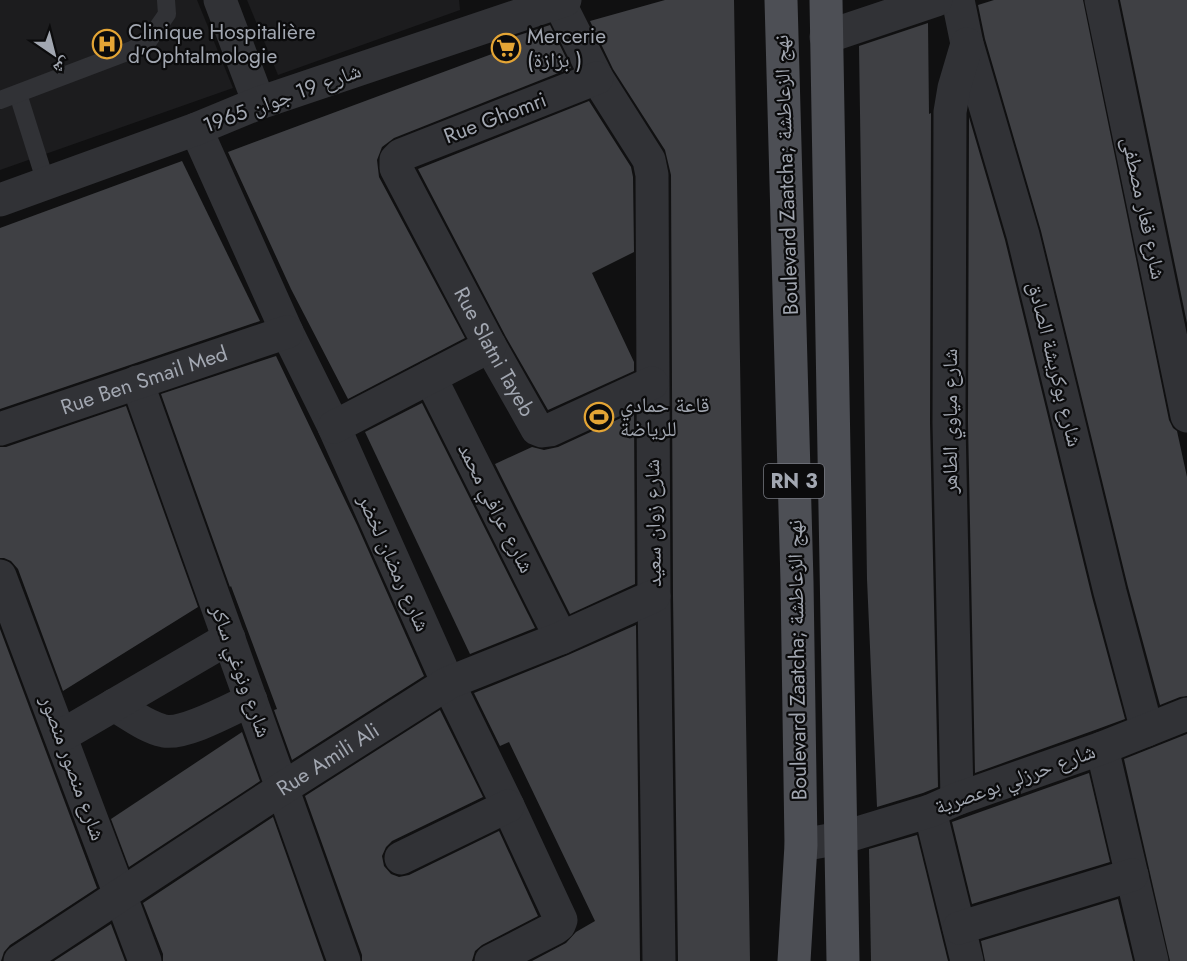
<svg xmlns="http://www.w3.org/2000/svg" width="1187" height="961" viewBox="0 0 1187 961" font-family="Jost,'Noto Naskh Arabic',sans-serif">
  <rect width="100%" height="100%" fill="#101011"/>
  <g fill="#1c1c1e">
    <path d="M0 0H197L233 88 0 170Z"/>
    <path d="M247 0H459L460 10 278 75Z"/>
  </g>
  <g fill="#3f4044">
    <path d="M665 0H734L750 961H678L673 596 671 175 665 150 613 69 590 21Z"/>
    <path d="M994 0H1083L1169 420 1173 428 1177 431 1187 477V696L1180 697 1160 705 1128 587 1041 231 985 39 978 5Z"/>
    <path d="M1120 0H1187V323Z"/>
    <path d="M928 23 929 114 931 113 930 423 938 787 923 793 877 807 867 579 859 46Z"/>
    <path d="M550 25 571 68 394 138 382 147 377 160 379 177 465 338 348 399 291 289 228 152 508 48 504 40Z"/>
    <path d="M589 101 631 167 633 177 634 252 592 273 634 362V371L548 410 506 337 418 169Z"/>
    <path d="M969 117 1005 240 1092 597 1125 719 1095 730 975 773 968 423Z"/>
    <path d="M182 161 260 321 0 409V228Z"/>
    <path d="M276 356 357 525 424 676 292 760 274 710 277 709 231 586 230 587 161 394Z"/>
    <path d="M422 403 535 628 470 654 365 432Z"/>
    <path d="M126 406 198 607 63 691 18 569 11 561 4 558H0V447H6Z"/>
    <path d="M634 412 635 584 570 614 495 464 532 447 544 450 558 447Z"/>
    <path d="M636 625 640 961H532L566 943 576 932 595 921 509 742 500 746 474 693 568 655Z"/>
    <path d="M0 629 97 888 10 945 4 952 1 961H0Z"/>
    <path d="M440 710 483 797 392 841 386 847 382 856 384 866 391 874 399 877 409 875 499 831 538 916 482 945 475 951 472 961H362V955L305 796Z"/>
    <path d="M242 732 260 781 129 867 111 819Z"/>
    <path d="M1187 734V961H1170L1124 759Z"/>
    <path d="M1089 773 1110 862 972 904 952 822Z"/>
    <path d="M273 817 324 961H163V954L143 903Z"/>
    <path d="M917 835 948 961H871L869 849Z"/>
    <path d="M1118 899 1133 961H985L981 941Z"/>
    <path d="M111 924 125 961H54Z"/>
  </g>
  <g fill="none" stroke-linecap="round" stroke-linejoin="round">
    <g stroke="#313236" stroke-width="18">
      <path d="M18 94 46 183"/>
      <path d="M0 100 132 50 149 40 167 14 166 0"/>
    </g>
    <g stroke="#313236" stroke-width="33">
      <path d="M220 0 259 103"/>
      <path d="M958 0 967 44 1023 235 1110 592 1147 730"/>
      <path d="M1101 0 1187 416"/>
      <path d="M559 2 597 78 649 160 652 175 654 596 659 961"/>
      <path d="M826 37 936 0"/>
      <path id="s1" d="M597 78 401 155 396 160V168L490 346 537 429 542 431 550 430 652 383"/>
      <path d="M196 129 287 332 334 427 448 683 508 806 561 920 559 925 555 928 491 961"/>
      <path d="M430 377 561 638"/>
      <path d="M137 382 344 961"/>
      <path d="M334 427 490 346"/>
      <path id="s2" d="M0 429 287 332"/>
      <path d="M0 576 145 961"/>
      <path d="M114 705C130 714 146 727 164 731 185 735 231 709 251 700"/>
      <path d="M61 736 229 638"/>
      <path d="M1102 748 1152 961"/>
      <path d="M957 799 949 423 950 112 954 88 967 44"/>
      <path d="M930 811 967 961"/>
      <path d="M801 845 841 838 930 811 957 799 1102 748 1187 714"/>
      <path d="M401 858 508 806"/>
      <path d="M959 928 1132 875"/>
      <path id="s3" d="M20 961 283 788 448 683 561 638 654 596"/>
    </g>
    <path stroke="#313236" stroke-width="33" d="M0 200 196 129 259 103 565 0"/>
    <g stroke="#4d4f55" stroke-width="33">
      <path d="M781 0 797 582 801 845 794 961"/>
      <path d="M826 0 843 961"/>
    </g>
  </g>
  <defs>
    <g id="hospital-ring" transform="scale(1.5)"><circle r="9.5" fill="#0b0b0c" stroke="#e4a535" stroke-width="1.5"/><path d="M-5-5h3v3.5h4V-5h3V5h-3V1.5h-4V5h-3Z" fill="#e4a535"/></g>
    <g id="supermarket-ring" transform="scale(1.5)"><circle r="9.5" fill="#0b0b0c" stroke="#e4a535" stroke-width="1.5"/><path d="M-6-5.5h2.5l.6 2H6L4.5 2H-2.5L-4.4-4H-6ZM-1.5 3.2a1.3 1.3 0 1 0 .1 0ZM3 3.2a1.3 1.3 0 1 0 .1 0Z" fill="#e4a535"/></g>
    <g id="stadium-ring" transform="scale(1.5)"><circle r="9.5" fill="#0b0b0c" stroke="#e4a535" stroke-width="1.5"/><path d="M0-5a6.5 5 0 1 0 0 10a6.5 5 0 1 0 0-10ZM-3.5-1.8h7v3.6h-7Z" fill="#e4a535"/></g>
  </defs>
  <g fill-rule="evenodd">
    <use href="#hospital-ring" x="107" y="44"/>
    <use href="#supermarket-ring" x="506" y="48"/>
    <use href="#stadium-ring" x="599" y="417"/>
  </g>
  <g text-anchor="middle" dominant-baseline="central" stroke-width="4.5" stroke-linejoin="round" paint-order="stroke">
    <rect fill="#0b0b0c" stroke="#757880" stroke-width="1.5" x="764" y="464" width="60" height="34" rx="4.5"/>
    <g font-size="20" font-weight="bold" fill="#a2a7b1">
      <text x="794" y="481">RN 3</text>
    </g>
    <g font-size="21" fill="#a2a7b1" stroke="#0b0b0c" text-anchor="start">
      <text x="128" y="32">Clinique Hospitalière<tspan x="128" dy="24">d'Ophtalmologie</tspan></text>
      <text x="527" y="36">Mercerie<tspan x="527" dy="24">(بزازة )</tspan></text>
      <text x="620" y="405">قاعة حمادي<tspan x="620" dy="24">للرياضة</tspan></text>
    </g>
    <g font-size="21" fill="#a2a7b1" stroke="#0b0b0c">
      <text transform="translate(282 98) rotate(-20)">شارع 19 جوان 1965</text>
      <text transform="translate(495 118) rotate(-21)">Rue Ghomri</text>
      <text transform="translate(786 175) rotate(-92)">Boulevard Zaatcha; نهج الزعاطشة</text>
      <text transform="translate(1144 208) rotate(78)">شارع قعار مصطفى</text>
      <text stroke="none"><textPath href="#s1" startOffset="434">Rue Slatni Tayeb</textPath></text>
      <text transform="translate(1055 364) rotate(76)">شارع بوكريشة الصادق</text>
      <text stroke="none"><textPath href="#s2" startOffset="152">Rue Ben Smail Med</textPath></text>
      <text transform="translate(950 421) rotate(-90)">شارع مياوي الطاهر</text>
      <text transform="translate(496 508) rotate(63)">شارع عرافي محمد</text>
      <text transform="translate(653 523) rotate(-91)">شارع زوان سعيد</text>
      <text transform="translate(394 563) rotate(66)">شارع رمضان لخضر</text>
      <text transform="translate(797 660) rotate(-91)">Boulevard Zaatcha; نهج الزعاطشة</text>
      <text transform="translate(241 671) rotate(70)">شارع ونوغي ساكر</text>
      <text stroke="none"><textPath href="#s3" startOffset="368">Rue Amili Ali</textPath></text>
      <text transform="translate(73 768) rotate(70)">شارع منصور منصور</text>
      <text transform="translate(1015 779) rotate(-20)">شارع حرزلي بوعصرية</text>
    </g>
  </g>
  <g transform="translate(54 54) rotate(145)" stroke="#0b0b0c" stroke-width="4.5" paint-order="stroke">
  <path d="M0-4.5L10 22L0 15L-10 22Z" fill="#a2a7b1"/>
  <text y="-9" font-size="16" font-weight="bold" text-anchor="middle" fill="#a2a7b1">ش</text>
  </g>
</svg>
